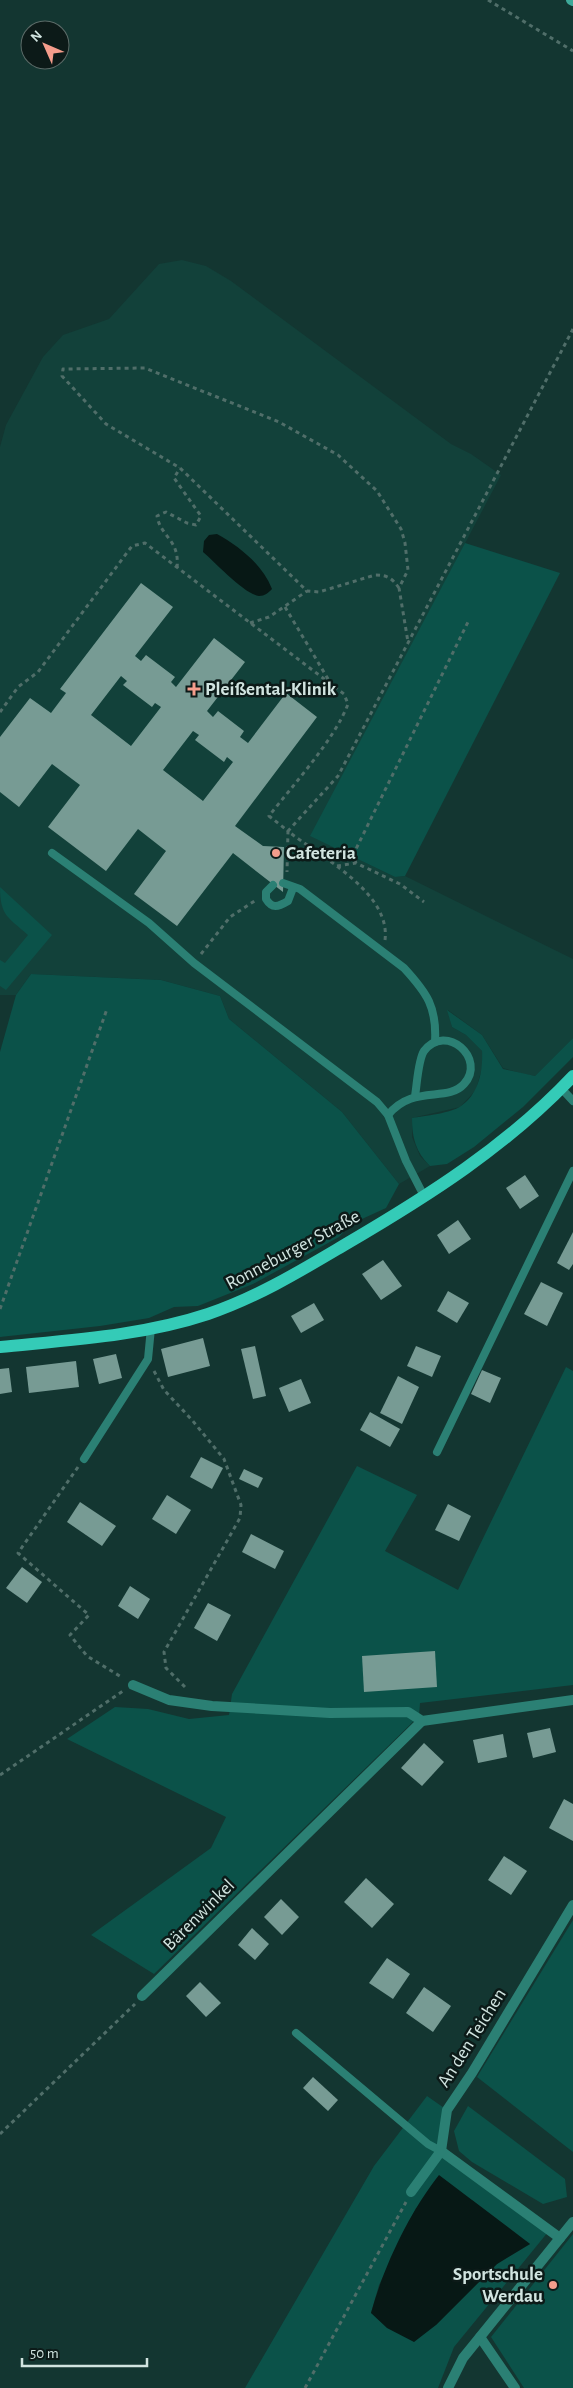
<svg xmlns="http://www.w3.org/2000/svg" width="573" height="2388" viewBox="0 0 573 2388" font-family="'Alegreya Sans',sans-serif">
  <rect width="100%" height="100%" fill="#133631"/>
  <path fill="#12413a" d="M182 260 206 266 231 281 451 444 471 454 501 475 311 836 395 877 405 876 573 959V1038L535 1076 523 1074 503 1068 482 1035 448 1010 452 1027 466 1035 482 1051 483 1064 476 1090 460 1107 412 1118V1137L420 1156 430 1166 399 1184 342 1112 229 1019 220 996 161 980 31 974 16 995H0V447L6 425 43 357 63 335 109 319 159 264Z"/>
  <g fill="#0b5249" fill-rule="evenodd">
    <path d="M465 543 560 573 405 876 395 877 310 836Z"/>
    <path d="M0 887 52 935 6 990 0 986V960L5 963 28 935C8 917 0 916 0 887Z"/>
    <path d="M31 974 161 980 220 996 229 1019 342 1112 399 1184 386 1208 351 1224 339 1237 253 1284 198 1306 174 1307 149 1318 100 1326 0 1337V1052L16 995Z"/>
    <path d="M447 1010 482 1035 503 1069 535 1076 573 1038V1057L523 1107 474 1147 447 1164 430 1166C416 1152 412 1138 412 1118 424 1116 452 1113 461 1106 479 1094 483 1071 482 1051L466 1035 452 1027Z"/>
    <path d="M566 1367 573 1371V1685L420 1703 419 1716 154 1974 91 1935 211 1848 226 1817 67 1739 115 1707 148 1709 189 1719 229 1715 232 1694 357 1466 417 1495 385 1551 458 1590Z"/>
    <path d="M573 1920V2152L477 2077Z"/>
    <path d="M427 2096 447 2110 441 2151 548 2232 454 2347 438 2388H245L374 2166ZM472 2200 530 2244 497 2264 436 2325 371 2313 379 2285 416 2208Z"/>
    <path d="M468 2106 565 2179 567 2197 543 2204 472 2162 459 2151 454 2131Z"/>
    <path d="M573 2234V2388H524L491 2337Z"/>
  </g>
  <g fill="#071815">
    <path d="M217 534C240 547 262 564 272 589 268 593 265 596 259 596 244 594 215 562 203 552L204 541 209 535Z"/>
    <path d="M439 2175 530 2244 497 2264 436 2325 414 2342 387 2328 371 2313C384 2266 409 2213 439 2175Z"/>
  </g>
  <g fill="#779b94" fill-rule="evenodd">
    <path d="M141 583 173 607 135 656 141 661 146 655 175 677 171 682 176 687 214 638 245 662 207 711 213 717 218 711 244 731 240 737 248 743 286 693 317 717 235 826 263 846 284 847 283 892 233 853 177 926 134 894 166 851 138 829 106 871 48 827 80 785 52 764 19 807 0 792V737L30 698 51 713 66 693 60 689ZM121 676 127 681 123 685 152 707 155 703 161 707 131 746 91 715ZM193 731 199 735 195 740 224 762 227 757 233 762 203 801 163 770Z"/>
    <path d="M525 1175 539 1196 520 1209 506 1188Z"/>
    <path d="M458 1220 471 1239 449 1254 437 1235Z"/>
    <path d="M573 1232V1264L569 1270 557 1263Z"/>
    <path d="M383 1260 402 1286 381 1300 362 1274Z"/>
    <path d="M541 1282 563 1293 547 1326 524 1314Z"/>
    <path d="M448 1291 469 1303 457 1323 437 1311Z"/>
    <path d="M314 1303 324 1320 301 1333 291 1316Z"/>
    <path d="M203 1338 210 1366 168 1377 161 1349Z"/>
    <path d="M255 1346 266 1396 253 1399 241 1349Z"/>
    <path d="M416 1346 441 1356 432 1377 407 1366Z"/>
    <path d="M116 1354 122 1378 99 1384 93 1359Z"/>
    <path d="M76 1361 79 1387 29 1393 26 1367Z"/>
    <path d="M9 1368 12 1392 0 1394V1369Z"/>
    <path d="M482 1370 501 1378 490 1403 471 1394Z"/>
    <path d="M398 1376 419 1387 402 1424 380 1413Z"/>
    <path d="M301 1379 311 1403 289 1412 279 1388Z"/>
    <path d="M370 1412 400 1429 390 1447 360 1430Z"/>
    <path d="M201 1457 223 1468 212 1489 190 1477Z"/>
    <path d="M244 1469 263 1478 258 1488 239 1479Z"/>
    <path d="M167 1495 191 1510 176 1534 152 1519Z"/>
    <path d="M80 1502 116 1526 102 1546 67 1522Z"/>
    <path d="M448 1504 471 1516 459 1541 435 1530Z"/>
    <path d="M251 1534 284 1551 275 1569 242 1552Z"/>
    <path d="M22 1567 42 1582 27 1603 6 1588Z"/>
    <path d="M130 1586 150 1599 138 1619 118 1606Z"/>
    <path d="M208 1603 231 1615 217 1641 194 1628Z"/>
    <path d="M435 1651 437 1687 364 1692 362 1656Z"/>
    <path d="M550 1728 556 1752 533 1758 527 1733Z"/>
    <path d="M503 1734 507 1757 478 1763 473 1740Z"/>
    <path d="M424 1743 444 1762 422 1786 401 1768Z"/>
    <path d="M564 1799 573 1804V1841L549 1828Z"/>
    <path d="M504 1856 527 1871 511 1895 488 1880Z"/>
    <path d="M366 1878 394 1904 372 1928 344 1902Z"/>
    <path d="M281 1899 299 1917 282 1935 264 1917Z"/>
    <path d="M252 1928 269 1944 255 1960 238 1945Z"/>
    <path d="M387 1958 410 1974 393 1999 369 1983Z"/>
    <path d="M200 1982 221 2003 206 2017 186 1996Z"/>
    <path d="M424 1987 451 2006 433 2032 406 2013Z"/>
    <path d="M313 2077 338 2100 328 2111 303 2088Z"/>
  </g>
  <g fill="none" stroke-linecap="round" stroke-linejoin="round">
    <g stroke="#506e69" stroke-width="3" stroke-dasharray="4 4" stroke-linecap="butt">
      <path d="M488 0 573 51"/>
      <path d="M177 568C180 539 161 538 157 516L166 512 187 523 196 525 201 516 174 478 180 468"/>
      <path d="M399 588C392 578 387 575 375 575L319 592 307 591 180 468 106 424 62 376 63 369 145 368 279 422 338 455 377 491 401 529 405 543 408 570 399 588 408 642"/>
      <path d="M285 607 331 684"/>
      <path d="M250 623 269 617 307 591"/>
      <path d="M0 712 18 687 38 672 132 546 145 543 344 694 348 704C335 739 293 785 269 816L288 831 287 872"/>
      <path d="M356 863 353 855 469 620"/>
      <path d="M337 866 356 863 400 884 424 902"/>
      <path d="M385 940C391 892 320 857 288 831L338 776 573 329"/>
      <path d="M201 954 230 917 256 900"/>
      <path d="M0 1309 107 1009"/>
      <path d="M154 1371 164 1390 192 1420 224 1459 241 1505 240 1518 164 1652 166 1668 187 1689"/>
      <path d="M78 1467 18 1553 89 1615 70 1635 87 1656 123 1678"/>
      <path d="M0 1775 123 1691"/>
      <path d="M0 2134 135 2004"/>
      <path d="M305 2388 406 2202"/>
    </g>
    <g stroke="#2b8074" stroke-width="8">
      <path d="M52 853 149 923 194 963 377 1102 388 1115 406 1161 424 1196"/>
      <path d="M283 883 300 889 404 968C427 993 437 1007 435 1042"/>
      <path d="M273 885 266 892V899C272 909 278 907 288 901L293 888"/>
      <path d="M561 1088 573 1101"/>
      <path d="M388 1115C413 1084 447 1103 464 1084 487 1059 446 1022 424 1051 418 1060 417 1085 415 1096"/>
      <path d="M437 1452 573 1171"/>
      <path d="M84 1459 148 1359 151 1328"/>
      <path d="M296 2033 428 2144 441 2151"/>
    </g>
    <g stroke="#2b8074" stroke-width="10">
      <path d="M133 1685 169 1700 212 1706 330 1713 408 1712 422 1721 573 1700"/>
      <path d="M142 1996 422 1721"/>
      <path d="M441 2151 560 2238"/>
      <path d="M411 2192 441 2151 447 2110 472 2073 573 1905"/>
      <path d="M480 2337 515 2388"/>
      <path d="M448 2388 463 2358 573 2222"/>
    </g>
    <path stroke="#3ea999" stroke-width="10" d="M571 0 573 1"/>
    <path stroke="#34cbb7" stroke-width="12" d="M0 1347C69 1340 142 1336 208 1314 258 1297 302 1270 346 1244 428 1196 507 1146 573 1076"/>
  </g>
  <g fill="#f49d8c" stroke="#0c1a18" stroke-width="2">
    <path d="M191.5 681.5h5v5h5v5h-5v5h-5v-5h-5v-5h5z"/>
    <circle cx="276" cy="853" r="5"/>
    <circle cx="553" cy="2285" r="5"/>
  </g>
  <g text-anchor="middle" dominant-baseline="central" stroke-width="5" stroke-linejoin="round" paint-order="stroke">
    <g font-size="19" font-weight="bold" fill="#d1e4e0" stroke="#0c1a18" text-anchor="start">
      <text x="205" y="689">Pleißental-Klinik</text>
      <text x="286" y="853">Cafeteria</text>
      <text x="543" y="2274" text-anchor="end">Sportschule<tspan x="543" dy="22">Werdau</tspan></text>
    </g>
    <g font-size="19" fill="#d1e4e0" stroke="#0c1a18">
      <text transform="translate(293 1250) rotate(-28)">Ronneburger Straße</text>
      <text transform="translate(199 1915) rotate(-45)">Bärenwinkel</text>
      <text transform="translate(472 2038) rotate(-58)">An den Teichen</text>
    </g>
  </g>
  <g transform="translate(45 45) rotate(315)"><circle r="24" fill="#0c1a18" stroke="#5b6b68"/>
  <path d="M0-4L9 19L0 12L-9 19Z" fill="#f49d8c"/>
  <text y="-8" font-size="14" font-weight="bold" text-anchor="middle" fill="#d1e4e0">N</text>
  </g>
  <path d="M22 2358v8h125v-8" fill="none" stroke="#d1e4e0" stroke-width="2.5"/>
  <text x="30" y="2358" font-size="15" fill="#d1e4e0" stroke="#0c1a18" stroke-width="4" paint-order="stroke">50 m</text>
</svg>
